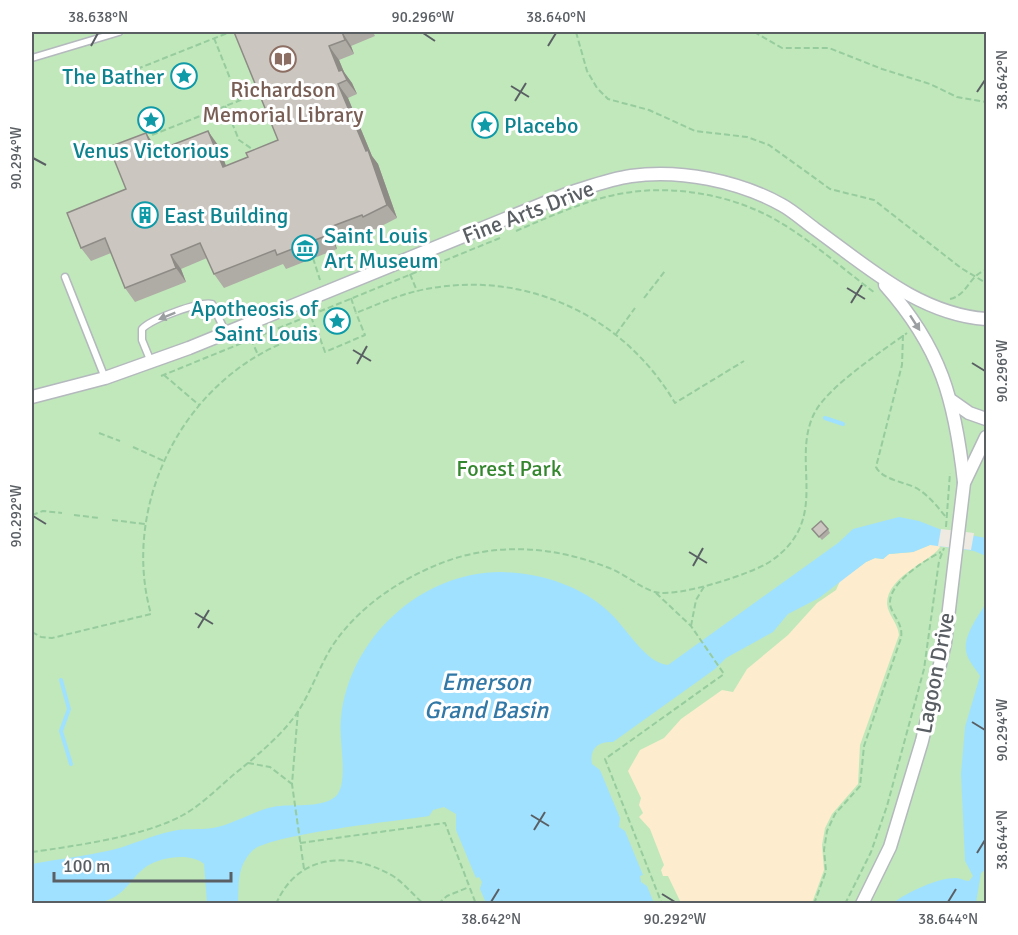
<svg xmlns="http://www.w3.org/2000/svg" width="1018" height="935" viewBox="0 0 1018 935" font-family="Signika,sans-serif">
  <rect width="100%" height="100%" fill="#eeeae1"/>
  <rect fill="#c1e8bb" x="32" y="32" width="954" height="871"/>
  <path fill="#fdeccd" d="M930 545H941C935 561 887 574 887 604 888 615 898 623 899 635L860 745 858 784 832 814 825 828 822 845 824 870 812 903H681L668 876H663L661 870 664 865 650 829 639 817 643 813 639 805 641 798 628 771 640 750 664 738 681 719 722 690 733 692 747 669 788 635 817 603 836 590 840 581 866 562 875 558 883 559 889 554 913 552Z"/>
  <g fill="#a0e1ff">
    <path d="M899 517 919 521 942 530 986 538V556L974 551 930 545 913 552 889 554 883 559 875 558 866 562 819 598 788 614 773 632 726 658 715 669 613 742C599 741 589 748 592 764L600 770 620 818 619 827 625 831 643 875 640 876 641 882 647 886 654 903H486L480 889 482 882 479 877 476 878 456 830V814L444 807 433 810 429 816C398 821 269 834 252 851 237 867 239 883 238 903H207L204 864C191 852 161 857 147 866 131 877 126 895 105 901 83 908 55 903 32 903V864C58 859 86 856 112 850 132 845 152 835 173 831 186 828 200 830 213 828 234 824 253 811 273 807 291 803 320 809 335 797 350 785 338 738 341 718 349 639 420 572 501 572 540 573 580 585 609 612 627 628 645 663 668 665L838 543 853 529Z"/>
    <path d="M986 603V869L981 873 976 903H893C908 892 937 878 956 878 961 878 964 881 969 881L973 876 965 861 961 774 965 727 980 676C976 669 970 663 967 655 961 638 978 617 986 603Z"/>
  </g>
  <path fill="#eeeae1" d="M941 529 974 533 971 550 938 546Z"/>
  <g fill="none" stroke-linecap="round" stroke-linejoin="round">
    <g stroke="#a0e1ff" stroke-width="4">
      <path d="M825 418 843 424"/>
      <path d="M61 680 69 709 61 731 71 764"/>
    </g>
    <g stroke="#b4b9bd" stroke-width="9">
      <g id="service">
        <path d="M32 58 119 32"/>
        <path d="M65 277 105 378"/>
        <path d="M151 362 142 340V329C151 319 200 301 212 304L226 333"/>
      </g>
    </g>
    <g stroke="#b4b9bd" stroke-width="15">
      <g id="minor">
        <path d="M885 285C941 348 955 400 964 482"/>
        <path d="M32 397 105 378 189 348 569 193C589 187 610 179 631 176 680 169 739 181 782 205 793 211 804 221 815 229 868 267 919 314 986 319"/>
        <path d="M952 401 969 413 986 419"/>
        <path d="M862 904 890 847 922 741 945 643 964 483 986 437"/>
      </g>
    </g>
    <g stroke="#96cc9e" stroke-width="2" stroke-dasharray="6 3" stroke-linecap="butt">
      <path d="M576 32 587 71 597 88 608 99 649 110 695 131 747 137 769 145 830 189 874 200 961 268 986 283"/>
      <path d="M754 32 782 48H829L882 69 930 84 957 97 986 102"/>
      <path d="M214 38 239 101"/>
      <path d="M137 69 230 32"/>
      <path d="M225 106 239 140 255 151"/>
      <path d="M152 135 256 94"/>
      <path d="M516 231C544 219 573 206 602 198 658 182 725 191 776 220 811 240 843 269 875 293"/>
      <path d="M313 258 320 280"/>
      <path d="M410 274 417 291"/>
      <path d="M351 298 356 313C376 305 396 296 417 291 520 267 622 313 675 403L744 361"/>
      <path d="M644 298 665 271"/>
      <path d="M950 299C968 295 969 275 986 270"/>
      <path d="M317 330 325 352 365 335 356 313"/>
      <path d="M616 334 635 308"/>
      <path d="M903 335 902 365 876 467C882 480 906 482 918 489 929 496 937 506 945 516"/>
      <path d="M251 339 258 355"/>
      <path d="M164 375 199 405"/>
      <path d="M161 376 500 238"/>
      <path d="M99 433 120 441"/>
      <path d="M133 447 164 461"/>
      <path d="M32 515 43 511 62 513"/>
      <path d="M74 515 99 518"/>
      <path d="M112 520 145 524"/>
      <path d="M946 527 950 473"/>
      <path d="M656 593 691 626 724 674 605 759 662 904"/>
      <path d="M691 626 696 600 705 585"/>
      <path d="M32 632 41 637 52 638 151 614C126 526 163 426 235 371 259 352 287 340 316 330L310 314"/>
      <path d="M298 711 292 784 304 869"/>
      <path d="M248 763 270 767 292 784"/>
      <path d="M300 843 445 823 476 904"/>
      <path d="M32 852C75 846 146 836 183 815 205 803 222 783 242 768 261 752 286 731 299 710 311 691 319 668 331 648 356 609 397 581 439 564 496 541 557 546 614 570 627 576 641 588 655 592 677 598 752 574 771 561 833 518 789 461 815 412 829 386 882 351 907 333"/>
      <path d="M276 904C298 853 350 851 393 876 405 884 413 895 424 904"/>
      <path d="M438 904 447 896 469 887"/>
      <path d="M814 904 826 871 824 850 827 831 835 814 860 786 864 746 901 638C903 625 896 620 891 608 883 586 925 560 941 552"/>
      <path d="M845 904 871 852 887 806 924 669 939 561 944 548"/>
    </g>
    <use href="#service" stroke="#fff" stroke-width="6"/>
    <use href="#minor" stroke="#fff" stroke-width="12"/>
  </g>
  <g fill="#afaba5">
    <path d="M234 32H373L375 36 351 46 354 54 339 60 344 72 352 83 357 94 348 98 372 156 378 164 397 218 372 231 371 229 335 243 337 249 286 269 283 264 224 288 214 274 207 258 181 269 186 282 135 302 125 288 111 253 91 261 81 248 126 189 155 146 157 151 218 145 226 166 248 157 278 140Z"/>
    <path d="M812 529H828L830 533 822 540Z"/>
  </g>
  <g fill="#8e8b86">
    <path d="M342 32 351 46 354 54 345 40Z"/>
    <path d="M329 46 339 60 344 72 352 83 357 94 339 71Z"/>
    <path d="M338 84 348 98 372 156 378 164 397 218 387 205Z"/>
    <path d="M208 131 218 145 232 181 223 167Z"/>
    <path d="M146 133 155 146 163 166 154 152Z"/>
    <path d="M325 229 335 243 337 249 328 235Z"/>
    <path d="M171 255 181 269 186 282 176 268Z"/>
  </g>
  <g fill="#cbc7c0" stroke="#8e8b86" stroke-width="1.5">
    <path d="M234 32H344H342L345 40 329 46 339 71 342 70 347 80 338 84 366 151 368 150 387 205 363 217 362 215 325 229 328 235 277 255 275 250 214 274 200 243 171 255 176 268 125 288 105 238 81 248 67 213 126 189 109 147 146 133 154 152 208 131 223 167 248 157 246 153 278 140Z"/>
    <path d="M821 521 828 529 819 537 812 529Z"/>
  </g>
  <defs><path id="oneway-solid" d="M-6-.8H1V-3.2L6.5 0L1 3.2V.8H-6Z" transform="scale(1.5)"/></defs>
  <g fill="#9c9fa2">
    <use href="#oneway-solid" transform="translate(167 316) rotate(158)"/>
    <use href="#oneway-solid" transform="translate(915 323) rotate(57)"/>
  </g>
  <path fill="none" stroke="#5a5f64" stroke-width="2" d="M423 33 435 41M91 46 98 33M548 46 556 33M511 86 529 97M977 92 985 80M515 101 526 83M33 158 46 165M847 288 865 299M851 303 862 285M353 350 371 361M972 363 985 371M357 364 367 346M33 516 46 524M689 552 707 563M693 566 703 548M195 613 213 624M198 628 209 610M972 722 985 730M531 815 549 826M534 830 545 812M977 853 985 840M662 894 675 902M491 902 499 889M948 902 956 889"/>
  <defs>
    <g id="library-ring" transform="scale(1.35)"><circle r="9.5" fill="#fff" stroke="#8d6e63" stroke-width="1.5"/><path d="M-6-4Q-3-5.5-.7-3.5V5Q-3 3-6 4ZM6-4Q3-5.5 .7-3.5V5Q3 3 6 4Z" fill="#8d6e63"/></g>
    <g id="sight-ring" transform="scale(1.35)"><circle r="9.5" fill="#fff" stroke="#0f9aa8" stroke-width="1.5"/><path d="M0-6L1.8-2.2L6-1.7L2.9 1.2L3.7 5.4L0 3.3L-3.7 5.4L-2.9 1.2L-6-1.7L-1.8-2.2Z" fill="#0f9aa8"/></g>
    <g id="building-ring" transform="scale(1.35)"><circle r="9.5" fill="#fff" stroke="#0f9aa8" stroke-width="1.5"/><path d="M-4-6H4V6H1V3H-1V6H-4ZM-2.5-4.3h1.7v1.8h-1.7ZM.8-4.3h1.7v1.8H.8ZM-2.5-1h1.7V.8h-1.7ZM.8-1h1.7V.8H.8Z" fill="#0f9aa8"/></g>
    <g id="museum-ring" transform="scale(1.35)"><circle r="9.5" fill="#fff" stroke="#0f9aa8" stroke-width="1.5"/><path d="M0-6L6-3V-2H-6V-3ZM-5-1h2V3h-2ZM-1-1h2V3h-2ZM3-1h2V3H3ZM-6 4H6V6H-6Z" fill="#0f9aa8"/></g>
  </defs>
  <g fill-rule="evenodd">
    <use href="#library-ring" x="283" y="59"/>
    <use href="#sight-ring" x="184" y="76"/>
    <use href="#sight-ring" x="151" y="120"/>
    <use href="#sight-ring" x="485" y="125"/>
    <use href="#building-ring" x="145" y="215"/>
    <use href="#museum-ring" x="305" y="248"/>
    <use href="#sight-ring" x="337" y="321"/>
  </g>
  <g text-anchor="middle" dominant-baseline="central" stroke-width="6" stroke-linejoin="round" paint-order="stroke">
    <g font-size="22" fill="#0d838f" stroke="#fff" text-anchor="start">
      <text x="164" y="76" text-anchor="end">The Bather</text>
      <text x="504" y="125">Placebo</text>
      <text x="151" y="150" text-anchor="middle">Venus Victorious</text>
      <text x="164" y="215">East Building</text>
      <text x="324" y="235">Saint Louis<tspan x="324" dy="25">Art Museum</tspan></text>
      <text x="318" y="308" text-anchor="end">Apotheosis of<tspan x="318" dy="25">Saint Louis</tspan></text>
    </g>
    <g font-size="22" fill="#785e54" stroke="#fff">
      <text x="283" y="89">Richardson<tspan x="283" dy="25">Memorial Library</tspan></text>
    </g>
    <g font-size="22" fill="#5a5f64" stroke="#fff">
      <text transform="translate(528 212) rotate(-21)">Fine Arts Drive</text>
      <text transform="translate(935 673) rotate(-79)">Lagoon Drive</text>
    </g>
    <g font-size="22" fill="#34872e" stroke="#fff">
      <text x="509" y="468">Forest Park</text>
    </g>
    <g font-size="24" font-style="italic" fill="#3278a7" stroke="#fff">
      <text x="486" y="682">Emerson<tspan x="486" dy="28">Grand Basin</tspan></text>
    </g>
  </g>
  <rect width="1018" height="935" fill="none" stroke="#ffffff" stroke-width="66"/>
  <path d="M54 872v9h177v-9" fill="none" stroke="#5a5f64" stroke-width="3"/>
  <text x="63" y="872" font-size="18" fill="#5a5f64" stroke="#ffffff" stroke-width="4.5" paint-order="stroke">100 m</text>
  <rect x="33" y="33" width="952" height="869" fill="none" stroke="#5a5f64" stroke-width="2"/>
  <g font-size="15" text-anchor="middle" fill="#5a5f64">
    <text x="98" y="22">38.638°N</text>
    <text x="423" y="22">90.296°W</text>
    <text x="556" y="22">38.640°N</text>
    <text transform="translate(1002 80) rotate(-90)" y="5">38.642°N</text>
    <text transform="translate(16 158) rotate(-90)" y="5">90.294°W</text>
    <text transform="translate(1002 371) rotate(-90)" y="5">90.296°W</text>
    <text transform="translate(16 516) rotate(-90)" y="5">90.292°W</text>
    <text transform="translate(1002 730) rotate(-90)" y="5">90.294°W</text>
    <text transform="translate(1002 840) rotate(-90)" y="5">38.644°N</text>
    <text x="491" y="924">38.642°N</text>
    <text x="675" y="924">90.292°W</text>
    <text x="948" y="924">38.644°N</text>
  </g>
</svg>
